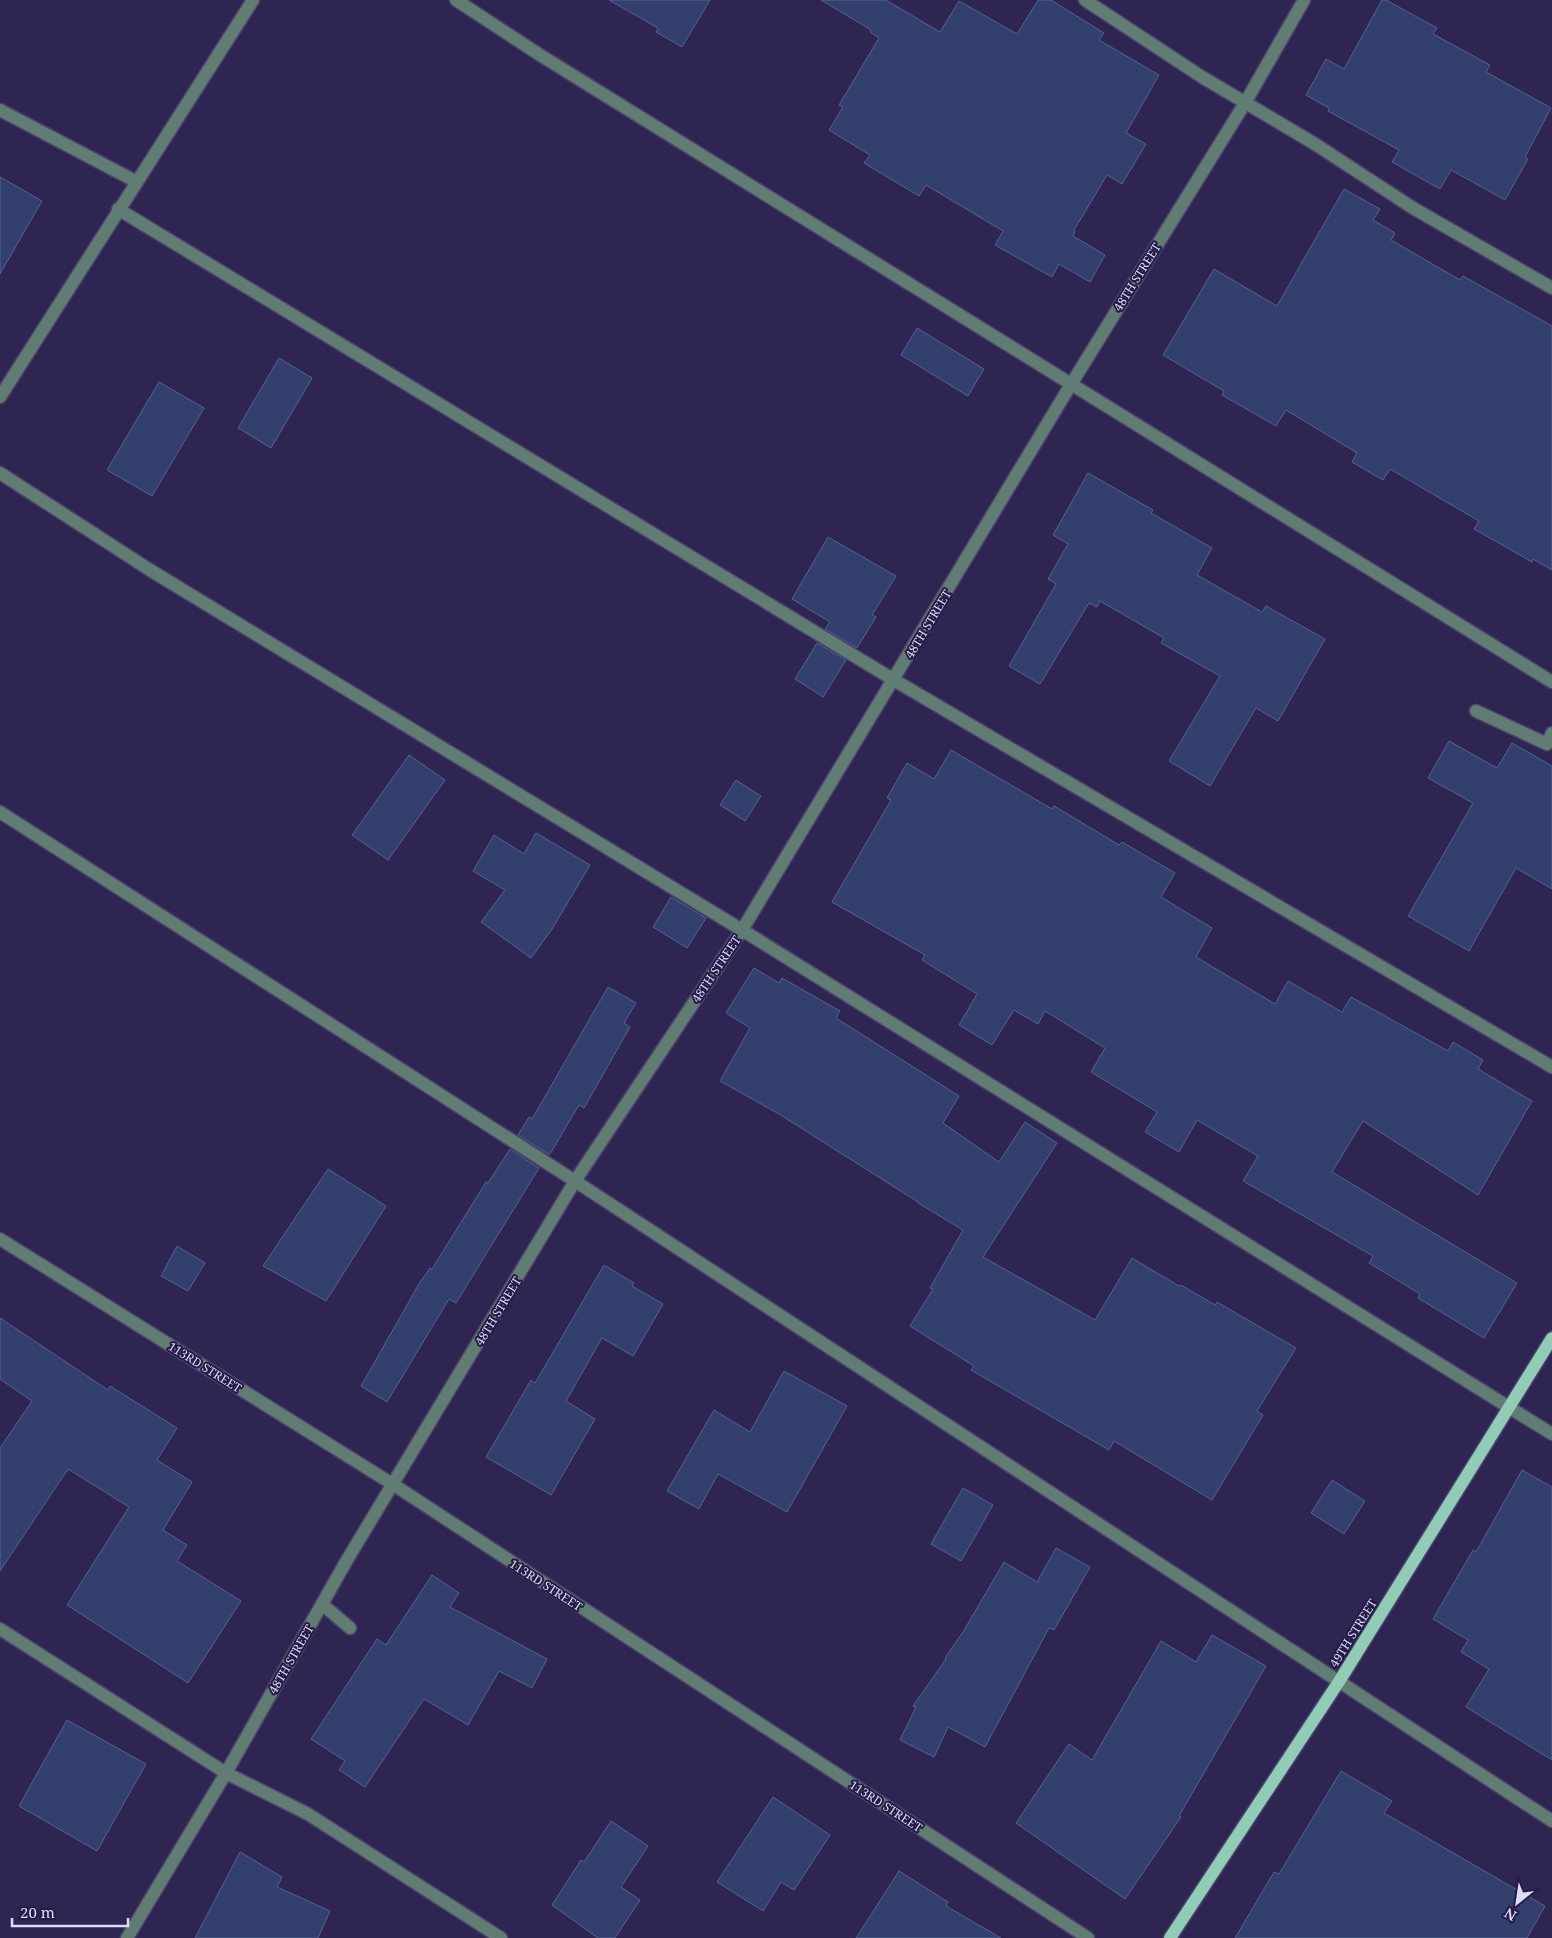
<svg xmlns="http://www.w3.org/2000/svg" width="1552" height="1938" viewBox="0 0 1552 1938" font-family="'Noto Serif',serif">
  <rect width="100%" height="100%" fill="#2f2552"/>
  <g fill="#33406d" stroke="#546292">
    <path d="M609 0H710L682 47 656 32 658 28Z"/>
    <path d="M821 0H886L940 32 959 1 1017 34 1038 0H1051L1104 33 1099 40 1159 75 1126 133 1146 144 1122 184 1107 175 1074 230 1075 231 1073 236 1105 255 1090 282 1059 264 1052 277 995 245 1003 231 926 185 919 196 864 163 870 155 829 130 843 107 839 105 879 38 870 32 871 30Z"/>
    <path d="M1382 0H1386L1437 28 1433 34 1490 65 1486 72 1551 108 1525 157 1528 159 1505 200 1451 170 1440 189 1392 162 1399 150 1328 111 1329 108 1306 95 1326 59 1344 69Z"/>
    <path d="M0 177 42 201 0 274Z"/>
    <path d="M1344 189 1380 209 1373 220 1395 233 1391 240 1460 280 1463 276 1552 326V570L1533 559 1532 562 1474 529 1479 521 1390 469 1383 480 1352 462 1357 453 1286 410 1276 426 1222 395 1224 391 1163 355 1214 269 1277 306Z"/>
    <path d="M917 328 984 369 968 396 901 355Z"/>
    <path d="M279 358 312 378 271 448 238 428Z"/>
    <path d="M159 382 204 408 152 496 107 470Z"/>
    <path d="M1088 473 1153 510 1151 513 1212 548 1197 575 1262 612 1266 606 1325 639 1278 721 1256 708 1210 786 1169 761 1220 676 1161 643 1164 638 1100 601 1097 607 1089 603 1040 684 1009 666 1056 584 1048 579 1068 544 1053 535Z"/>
    <path d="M828 537 896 576 872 615 876 617 857 648 825 629 830 622 792 599Z"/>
    <path d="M817 643 846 660 823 697 795 679Z"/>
    <path d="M1449 741 1497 768 1512 743 1552 766V889L1516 868 1469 951 1408 916 1473 803 1428 778Z"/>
    <path d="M951 750 1052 809 1054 806 1119 845 1122 842 1175 873 1161 897 1212 928 1196 957 1275 1004 1288 981 1342 1012 1351 997 1448 1051 1453 1042 1483 1060 1478 1069 1532 1101 1478 1195 1363 1121 1332 1172 1517 1283 1484 1338 1418 1298 1420 1294 1369 1263 1373 1256 1243 1181 1258 1156 1197 1120 1179 1152 1145 1132 1157 1112 1091 1072 1105 1048 1045 1011 1038 1024 1014 1010 992 1045 959 1025 977 994 922 960 925 955 832 902 891 800 887 798 907 763 934 779Z"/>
    <path d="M409 755 445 780 388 860 352 835Z"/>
    <path d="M736 780 761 796 745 821 720 805Z"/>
    <path d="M536 833 590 865 552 929 531 958 481 922 505 890 473 871 494 835 524 854Z"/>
    <path d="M671 897 706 918 687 948 653 927Z"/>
    <path d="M754 968 779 983 782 978 840 1011 836 1018 959 1096 943 1123 999 1162 1025 1122 1057 1143 983 1257 1095 1320 1132 1258 1179 1286 1181 1285 1215 1305 1217 1302 1296 1348 1257 1411 1263 1415 1212 1500 1114 1441 1109 1450 971 1370 974 1366 910 1326 933 1289 930 1288 963 1230 918 1203V1202L779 1114 720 1081 750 1028 726 1013Z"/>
    <path d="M608 987 636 1003 624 1023 630 1027 584 1108 579 1105 550 1154H548L518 1135 529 1117 532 1119Z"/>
    <path d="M510 1149 539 1168 456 1303 449 1299 387 1402 361 1386 419 1284 430 1268 432 1269 486 1182 488 1183Z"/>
    <path d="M328 1169 386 1206 326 1301 263 1266Z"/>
    <path d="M177 1246 205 1263 188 1291 161 1276Z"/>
    <path d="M604 1265 634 1283 632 1286 663 1304 633 1356 602 1338 566 1401 595 1419 551 1495 486 1457 531 1380 535 1383Z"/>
    <path d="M0 1318 108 1390 110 1386 177 1428 157 1460 192 1482 163 1530 187 1545 177 1561 241 1601 188 1683 67 1605 129 1507 68 1469 0 1571V1448L32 1401 0 1379Z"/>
    <path d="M784 1371 847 1406 787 1512 718 1474 699 1509 667 1491 714 1410 750 1432Z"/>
    <path d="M1522 1470 1552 1487V1760L1466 1707 1489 1669 1461 1652 1468 1640 1433 1619 1473 1550 1476 1552Z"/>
    <path d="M1332 1480 1365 1501 1344 1534 1311 1513Z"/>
    <path d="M963 1488 993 1505 961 1561 931 1544Z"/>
    <path d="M1056 1548 1090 1567 1054 1630 1049 1628 985 1747 948 1727 934 1757 900 1740 916 1707 913 1706 946 1659 945 1658 963 1632 1004 1562 1037 1582Z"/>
    <path d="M432 1575 459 1593 450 1607 547 1659 532 1688 499 1671 468 1725 424 1699 365 1787 339 1770 345 1761 311 1739 377 1639 386 1645Z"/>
    <path d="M1212 1635 1266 1666 1179 1816 1181 1817 1125 1899 1016 1823 1069 1744 1092 1760 1161 1641 1196 1662Z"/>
    <path d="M67 1720 146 1764 97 1851 19 1806Z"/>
    <path d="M1341 1771 1392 1801 1384 1813 1545 1906 1527 1938H1235L1274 1872 1279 1874Z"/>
    <path d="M773 1797 830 1835 794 1890 781 1882 763 1911 717 1882Z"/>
    <path d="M611 1821 648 1846 621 1887 640 1900 615 1938H598L552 1905 581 1860 584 1862Z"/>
    <path d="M240 1852 282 1877 277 1887 330 1911 318 1938H195Z"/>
    <path d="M899 1871 948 1902 946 1906 1001 1938H856Z"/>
  </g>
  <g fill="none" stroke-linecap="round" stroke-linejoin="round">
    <g stroke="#4b426d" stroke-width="15">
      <g id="minor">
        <path d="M456 0 540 55 1552 682"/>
        <path d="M1085 0 1202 77 1315 144 1413 208 1552 288"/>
        <path d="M0 110 137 182"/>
        <path d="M118 209 894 680 1552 1067"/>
        <path d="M0 397 253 0"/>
        <path d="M0 473 150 570 742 930 1552 1434"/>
        <path d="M1476 711 1547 744 1552 733"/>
        <path d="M0 812 575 1181 1552 1821"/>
        <path d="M0 1239 394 1485 1088 1938"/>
        <path d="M322 1604 350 1628"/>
        <path d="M0 1629 226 1773 308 1814 501 1938"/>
        <path d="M127 1938 226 1773 347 1560 575 1181 742 930 1070 386 1245 103 1304 0"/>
      </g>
    </g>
    <g stroke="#4b426d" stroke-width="15">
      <path id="major" d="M1170 1938 1340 1680 1552 1338"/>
    </g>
    <use href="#minor" stroke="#617d73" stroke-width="12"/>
    <use href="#major" stroke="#91ccb7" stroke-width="12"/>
  </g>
  <g text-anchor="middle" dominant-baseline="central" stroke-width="4" stroke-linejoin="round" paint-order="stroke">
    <g font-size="12" fill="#dedbf8" stroke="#251b47">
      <text transform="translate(1137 277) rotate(-58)">48TH STREET</text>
      <text transform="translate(928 624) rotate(-59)">48TH STREET</text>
      <text transform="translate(716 969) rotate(-56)">48TH STREET</text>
      <text transform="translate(498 1311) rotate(-59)">48TH STREET</text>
      <text transform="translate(205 1367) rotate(32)">113RD STREET</text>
      <text transform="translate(546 1585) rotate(33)">113RD STREET</text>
      <text transform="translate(1353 1633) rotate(-58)">49TH STREET</text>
      <text transform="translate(291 1659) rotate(-60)">48TH STREET</text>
      <text transform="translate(886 1806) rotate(33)">113RD STREET</text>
    </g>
  </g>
  <g transform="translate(1517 1903) rotate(210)" stroke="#251b47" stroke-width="4" paint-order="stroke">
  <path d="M0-4L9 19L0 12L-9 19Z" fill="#dedbf8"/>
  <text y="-8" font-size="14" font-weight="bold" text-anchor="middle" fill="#dedbf8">N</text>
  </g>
  <path d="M12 1918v8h116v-8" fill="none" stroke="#dedbf8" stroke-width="2.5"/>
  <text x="20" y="1918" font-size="15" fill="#dedbf8" stroke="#251b47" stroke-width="4" paint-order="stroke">20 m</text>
</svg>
